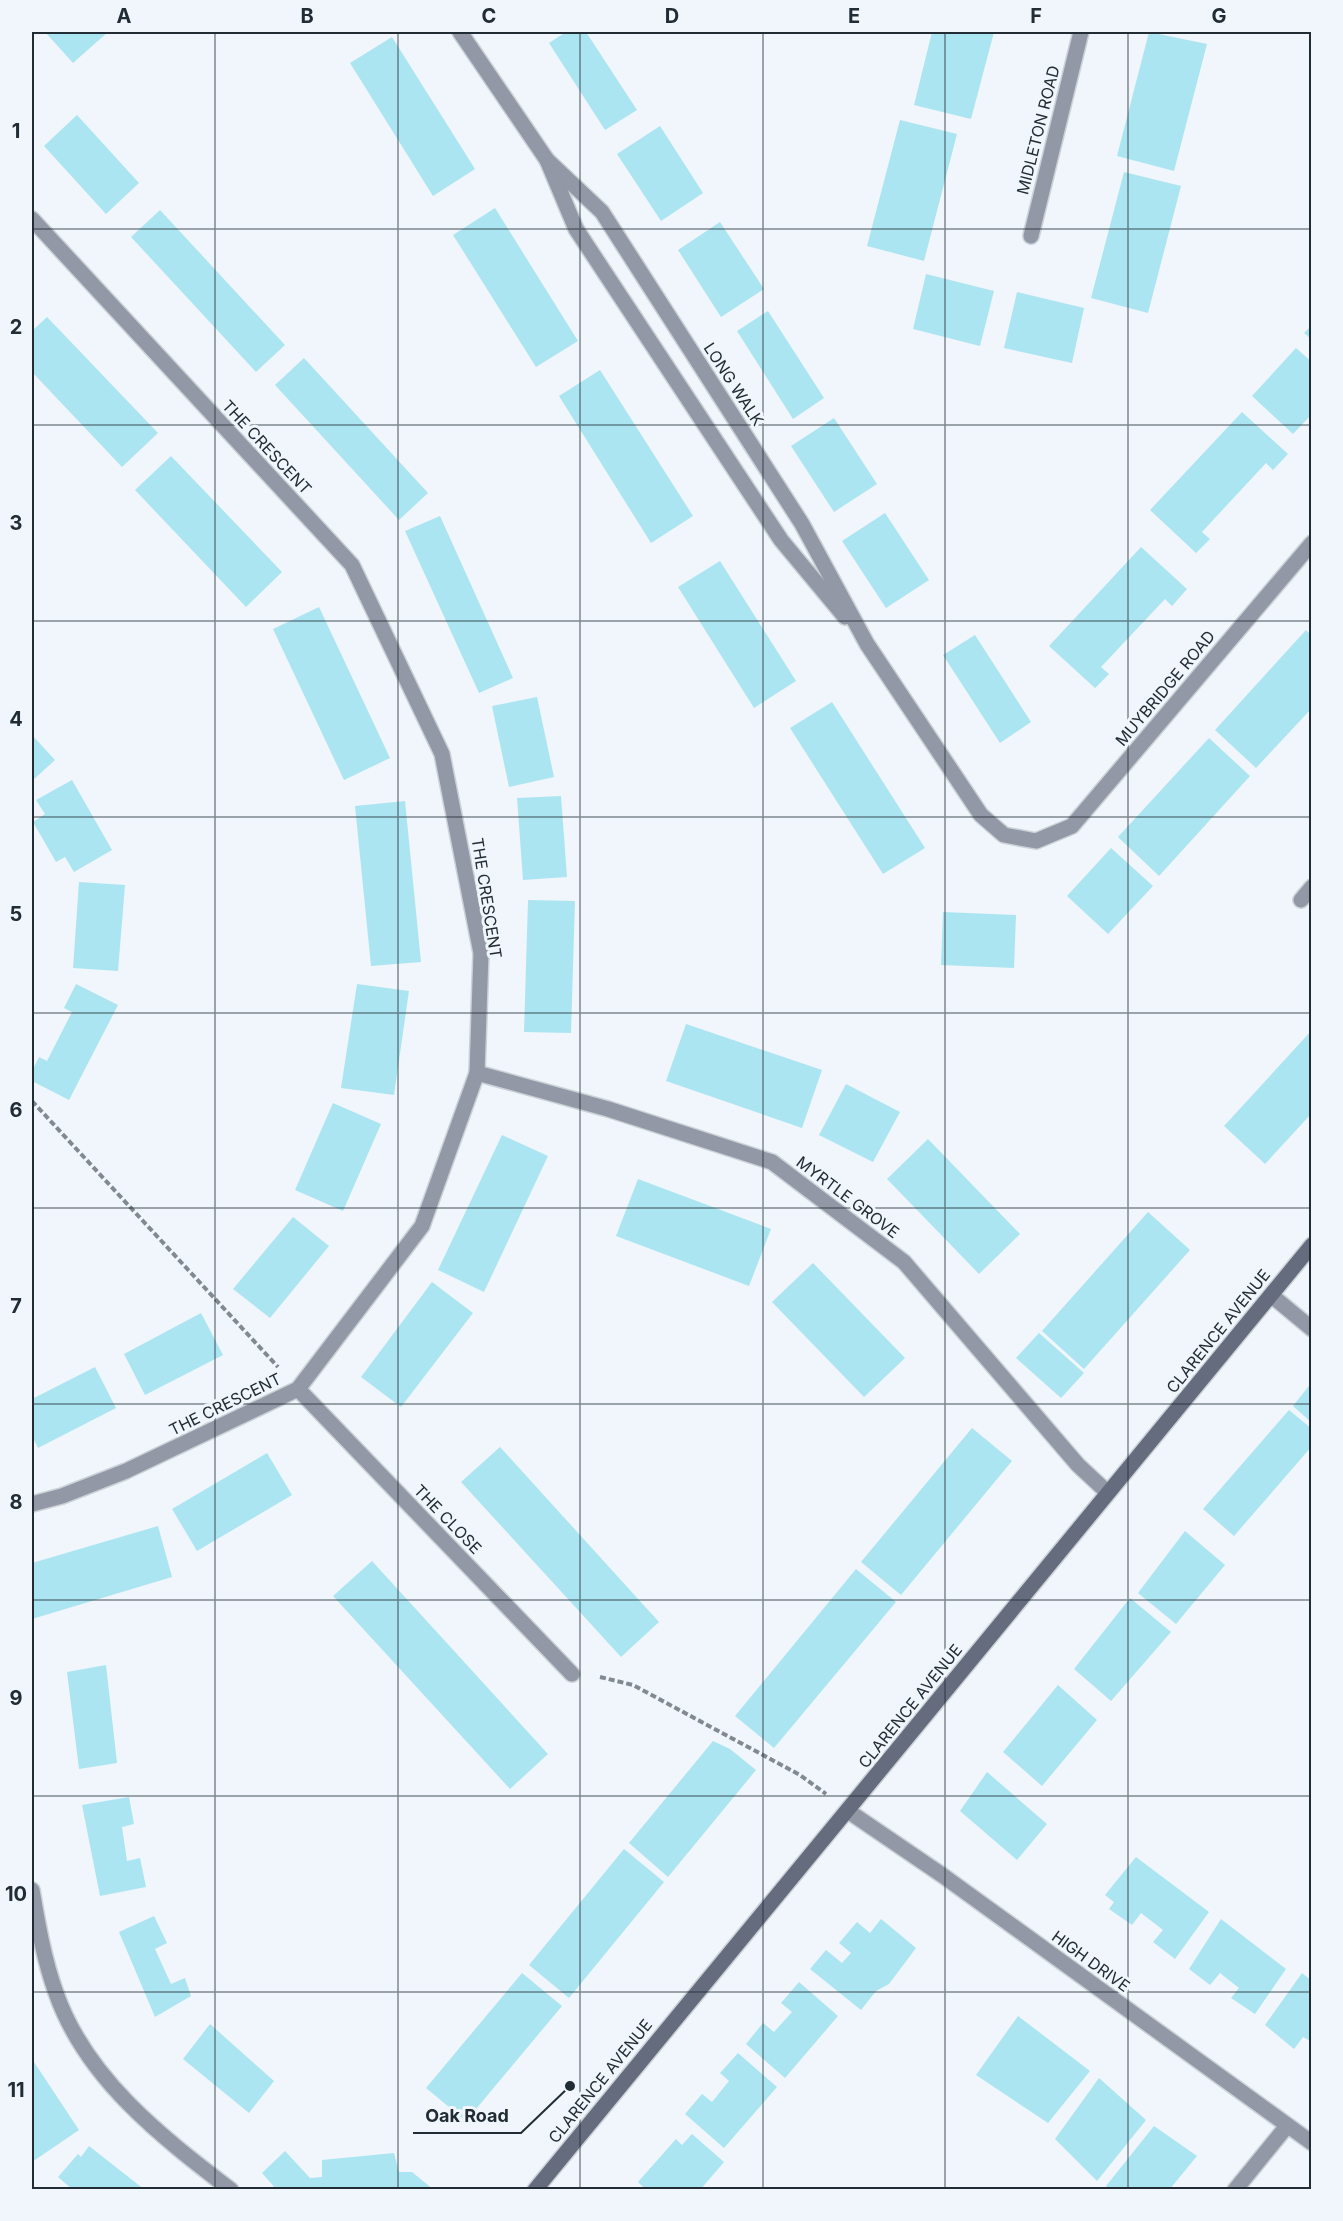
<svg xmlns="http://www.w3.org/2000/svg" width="1343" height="2221" viewBox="0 0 1343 2221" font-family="Inter,sans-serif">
  <rect width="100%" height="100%" fill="#f0f6fb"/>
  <g fill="#ace5f2">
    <path d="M45 32H108L73 63Z"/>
    <path d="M566 32H586L637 110 605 130 549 43Z"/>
    <path d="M932 32H994L971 119 914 105Z"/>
    <path d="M1149 32 1207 44 1174 171 1117 156Z"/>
    <path d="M392 37 475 169 433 196 350 63Z"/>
    <path d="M77 115 139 183 106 214 44 146Z"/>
    <path d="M900 120 957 134 924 261 867 246Z"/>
    <path d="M660 126 703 193 661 221 617 154Z"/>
    <path d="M1124 172 1181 186 1148 313 1091 298Z"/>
    <path d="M495 208 578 341 536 367 453 235Z"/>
    <path d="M160 210 285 345 256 372 131 237Z"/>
    <path d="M720 222 764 289 721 317 678 250Z"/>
    <path d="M926 274 994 291 980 346 913 329Z"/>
    <path d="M1017 292 1084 308 1072 363 1004 348Z"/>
    <path d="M768 311 824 398 793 419 737 331Z"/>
    <path d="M47 317 158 433 122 467 32 372V331Z"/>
    <path d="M1312 325V340L1304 333Z"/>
    <path d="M1296 348 1312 362V414L1293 434 1252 396Z"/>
    <path d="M304 358 428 493 399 520 275 385Z"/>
    <path d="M600 370 693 516 651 543 559 396Z"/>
    <path d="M1242 412 1288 454 1273 470 1266 463 1202 532 1210 539 1196 553 1150 510Z"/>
    <path d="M834 418 877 484 834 512 791 446Z"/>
    <path d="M171 456 282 572 246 607 135 490Z"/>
    <path d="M885 513 929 580 886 608 842 541Z"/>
    <path d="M440 516 513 678 479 693 405 531Z"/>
    <path d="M1141 547 1187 589 1172 606 1165 599 1101 667 1109 674 1095 688 1049 646Z"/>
    <path d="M720 561 796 681 754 708 678 587Z"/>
    <path d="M319 607 390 758 344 780 273 629Z"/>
    <path d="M1306 630 1312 636V708L1256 768 1215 730Z"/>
    <path d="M975 635 1031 722 1000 743 943 655Z"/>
    <path d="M537 697 554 777 509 787 492 706Z"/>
    <path d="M832 702 925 848 883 874 790 728Z"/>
    <path d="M32 735 55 760 32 781Z"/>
    <path d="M1209 738 1250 776 1159 876 1118 837Z"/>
    <path d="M72 780 112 850 74 872 65 857 56 862 33 822 45 814 36 800Z"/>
    <path d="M561 796 567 877 523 880 517 798Z"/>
    <path d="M405 801 421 962 371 966 355 806Z"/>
    <path d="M1111 848 1153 886 1108 934 1067 896Z"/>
    <path d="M79 882 125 885 118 971 73 968Z"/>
    <path d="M528 900 575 901 571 1033 524 1032Z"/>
    <path d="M943 912 1016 915 1014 968 941 965Z"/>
    <path d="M76 984 118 1005 69 1100 32 1081V1071L39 1057 47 1061 72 1012 64 1008Z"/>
    <path d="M357 984 409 991 394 1095 341 1088Z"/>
    <path d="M686 1024 822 1070 802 1128 666 1081Z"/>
    <path d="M1312 1030V1113L1265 1164 1224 1126Z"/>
    <path d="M846 1084 900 1112 873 1162 819 1135Z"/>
    <path d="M333 1103 381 1124 343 1211 295 1190Z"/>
    <path d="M502 1135 548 1156 484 1292 438 1270Z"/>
    <path d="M928 1139 1020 1234 979 1274 887 1179Z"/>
    <path d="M638 1179 771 1229 749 1286 616 1236Z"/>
    <path d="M1148 1212 1190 1250 1084 1369 1042 1331Z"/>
    <path d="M293 1217 329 1246 270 1318 233 1289Z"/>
    <path d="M813 1263 905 1358 864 1397 772 1302Z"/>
    <path d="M432 1282 473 1313 401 1407 361 1377Z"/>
    <path d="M201 1313 223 1355 145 1395 124 1354Z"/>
    <path d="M1039 1333 1084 1373 1061 1398 1016 1358Z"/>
    <path d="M95 1367 116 1408 38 1448 32 1436V1399Z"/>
    <path d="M1312 1382V1423L1293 1406Z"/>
    <path d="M1289 1410 1312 1429V1446L1234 1536 1203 1509Z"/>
    <path d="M972 1428 1012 1461 901 1595 861 1562Z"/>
    <path d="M500 1447 659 1622 621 1657 461 1482Z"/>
    <path d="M267 1453 292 1495 197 1551 172 1509Z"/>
    <path d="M158 1526 172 1577 32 1619V1563Z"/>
    <path d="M1185 1531 1225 1565 1176 1624 1138 1593Z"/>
    <path d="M372 1561 548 1754 510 1789 333 1596Z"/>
    <path d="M856 1569 896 1602 774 1748 735 1716Z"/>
    <path d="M1130 1598 1171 1632 1111 1701 1074 1669Z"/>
    <path d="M106 1665 117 1763 79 1769 67 1672Z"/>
    <path d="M1058 1685 1097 1720 1042 1786 1003 1752Z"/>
    <path d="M713 1741 730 1749 756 1770 668 1877 629 1843Z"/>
    <path d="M987 1772 1047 1824 1017 1860 960 1811Z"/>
    <path d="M129 1797 134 1824 122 1827 127 1861 140 1858 146 1887 100 1896 82 1805Z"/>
    <path d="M624 1849 664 1882 569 1998 529 1965Z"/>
    <path d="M1136 1857 1209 1912 1175 1959 1153 1942 1163 1930 1141 1913 1132 1925 1109 1909 1114 1902 1105 1895Z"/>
    <path d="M154 1916 167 1943 155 1949 171 1984 185 1978 191 1996 155 2017 119 1932Z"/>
    <path d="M881 1919 916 1948 889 1984 876 1991 861 2010 810 1969 826 1950 842 1963 851 1953 839 1943 857 1922 870 1933Z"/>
    <path d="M1221 1919 1286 1969 1255 2014 1231 1998 1239 1988 1220 1973 1210 1985 1189 1969Z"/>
    <path d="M522 1973 562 2006 466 2121 426 2088Z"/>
    <path d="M1302 1973 1312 1981V2042L1303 2037 1294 2049 1265 2025Z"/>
    <path d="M799 1982 838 2016 785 2078 746 2044 763 2023 774 2032 792 2012 781 2003Z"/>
    <path d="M1018 2016 1090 2071 1048 2123 976 2075Z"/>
    <path d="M210 2024 274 2081 249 2113 183 2059Z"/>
    <path d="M738 2053 777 2087 724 2148 685 2114 702 2094 712 2102 729 2081 720 2073Z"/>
    <path d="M32 2059 79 2130 32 2162Z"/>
    <path d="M1099 2078 1146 2120 1097 2181 1055 2139Z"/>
    <path d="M1154 2126 1197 2156 1169 2190H1111L1106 2186Z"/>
    <path d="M692 2134 724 2162 700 2190H646L638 2182 676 2139 682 2145Z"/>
    <path d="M89 2146 145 2190H73L58 2177 78 2154 81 2157Z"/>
    <path d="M285 2151 310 2178 322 2177V2160L394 2153 399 2172H412L434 2190H277L262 2173Z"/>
  </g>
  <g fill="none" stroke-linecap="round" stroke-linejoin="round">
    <g stroke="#cbd2d7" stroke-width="18">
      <path id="lane" d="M1301 900 1312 887"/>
    </g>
    <g stroke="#cbd2d7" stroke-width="18">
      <g id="street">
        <path d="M460 32 547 160 576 229 781 540 845 617"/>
        <path d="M547 160 602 212 802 524 867 644 981 815 1004 835 1036 841 1072 826 1312 543"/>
        <path d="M32 219 352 565 442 754 481 953 477 1073 422 1226 298 1389 126 1471 62 1496 32 1504"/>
        <path d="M1031 236 1081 32"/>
        <path d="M477 1073 608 1109 772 1162 904 1262 1078 1465 1107 1492"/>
        <path d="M1271 1295 1312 1329"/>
        <path d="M298 1389 572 1674"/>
        <path d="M848 1811 942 1875 1312 2143"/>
        <path d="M32 1890C38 1925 44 1960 56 1993 86 2079 162 2137 231 2190"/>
        <path d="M1235 2190 1287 2126"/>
      </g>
    </g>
    <g stroke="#cbd2d7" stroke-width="18">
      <path id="secondary" d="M535 2190 1312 1245"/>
    </g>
    <g stroke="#818a91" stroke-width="4" stroke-dasharray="6 3" stroke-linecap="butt">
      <path d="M32 1101 278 1367"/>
      <path d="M600 1677 633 1685 800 1775 826 1794"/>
    </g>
    <use href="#lane" stroke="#9298a5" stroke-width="15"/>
    <use href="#street" stroke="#9298a5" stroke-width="15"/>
    <use href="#secondary" stroke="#646c7e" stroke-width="15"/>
  </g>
  <path fill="none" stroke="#212c35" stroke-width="1.5" stroke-opacity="0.55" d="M215 32V2190M398 32V2190M580 32V2190M763 32V2190M945 32V2190M1128 32V2190M32 229H1312M32 425H1312M32 621H1312M32 817H1312M32 1013H1312M32 1208H1312M32 1404H1312M32 1600H1312M32 1796H1312M32 1992H1312"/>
  <g text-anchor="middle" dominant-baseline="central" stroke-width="6" stroke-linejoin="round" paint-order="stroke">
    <g font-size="16" fill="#212c35" stroke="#f0f6fb">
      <text transform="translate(1038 130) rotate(-76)">MIDLETON ROAD</text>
      <text transform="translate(734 384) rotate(57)">LONG WALK</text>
      <text transform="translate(267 447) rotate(47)">THE CRESCENT</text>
      <text transform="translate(1165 688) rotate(-50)">MUYBRIDGE ROAD</text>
      <text transform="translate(487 898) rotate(81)">THE CRESCENT</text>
      <text transform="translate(848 1197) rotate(37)">MYRTLE GROVE</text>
      <text transform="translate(1218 1331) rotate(-51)">CLARENCE AVENUE</text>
      <text transform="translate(225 1404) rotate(-26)">THE CRESCENT</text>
      <text transform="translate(448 1519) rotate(46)">THE CLOSE</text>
      <text transform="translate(910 1706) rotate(-51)">CLARENCE AVENUE</text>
      <text transform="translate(1091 1961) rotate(36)">HIGH DRIVE</text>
      <text transform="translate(600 2081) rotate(-51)">CLARENCE AVENUE</text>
    </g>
  </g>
  <path fill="none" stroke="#212c35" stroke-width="2" d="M570 2086L521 2133H413"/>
  <circle fill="#212c35" stroke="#f0f6fb" stroke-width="2" cx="570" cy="2086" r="6"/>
  <g font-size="18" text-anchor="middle" font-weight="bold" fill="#212c35" stroke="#f0f6fb" stroke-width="6" stroke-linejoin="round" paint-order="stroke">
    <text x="467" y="2122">Oak Road</text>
  </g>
  <rect width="1343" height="2221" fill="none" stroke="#f0f6fb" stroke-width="66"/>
  <rect x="33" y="33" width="1277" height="2155" fill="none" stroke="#212c35" stroke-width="2"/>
  <g font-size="20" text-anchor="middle" font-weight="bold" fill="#212c35">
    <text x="124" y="23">A</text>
    <text x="307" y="23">B</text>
    <text x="489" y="23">C</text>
    <text x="672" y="23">D</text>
    <text x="854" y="23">E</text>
    <text x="1036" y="23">F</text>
    <text x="1219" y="23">G</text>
    <text x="16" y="138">1</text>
    <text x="16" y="334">2</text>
    <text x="16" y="530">3</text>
    <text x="16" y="726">4</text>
    <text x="16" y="921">5</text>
    <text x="16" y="1117">6</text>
    <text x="16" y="1313">7</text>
    <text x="16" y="1509">8</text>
    <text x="16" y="1705">9</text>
    <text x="16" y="1901">10</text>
    <text x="16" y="2097">11</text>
  </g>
</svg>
